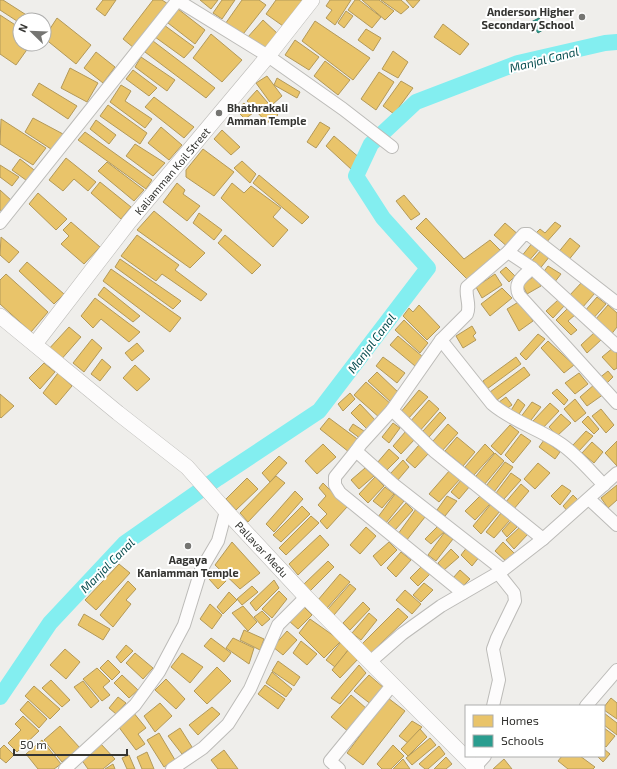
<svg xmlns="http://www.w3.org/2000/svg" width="617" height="769" viewBox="0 0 617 769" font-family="'Exo 2',sans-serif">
  <rect width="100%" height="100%" fill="#efeeeb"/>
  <g fill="#e9c46a" stroke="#b39959">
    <path d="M0 0H3L28 16 26 20H20V23L0 10Z"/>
    <path d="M103 0H116L105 16 96 9Z"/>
    <path d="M153 0H162L168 4 134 48 123 39Z"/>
    <path d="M200 0H218L211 9Z"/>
    <path d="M222 0H235L222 19 213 13Z"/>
    <path d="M242 0H259L266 5 240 38 223 27Z"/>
    <path d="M276 0H304L283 26 266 14Z"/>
    <path d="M330 0H351L335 25 326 18 332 10 326 6Z"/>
    <path d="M355 0H359L381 17 372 28 348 10Z"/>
    <path d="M362 0H379L394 11 385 20Z"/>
    <path d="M381 0H401L409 7 401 14Z"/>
    <path d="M406 0H420L413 8Z"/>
    <path d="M178 9 205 30 195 44 168 23Z"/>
    <path d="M346 11 353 16 344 28 338 23Z"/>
    <path d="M0 15 20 28V44H31L16 65 0 54Z"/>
    <path d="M57 18 91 45 76 64 44 38Z"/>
    <path d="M263 20 278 34 263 52 247 38Z"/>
    <path d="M315 21 370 58 353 80 302 41Z"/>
    <path d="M443 24 469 44 460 55 434 37Z"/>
    <path d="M164 25 194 47 184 58 155 37Z"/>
    <path d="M366 29 381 38 373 51 358 40Z"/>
    <path d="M211 34 242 60 222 82 193 58Z"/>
    <path d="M295 40 319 57 309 70 285 55Z"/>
    <path d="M153 41 215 88 206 98 145 52Z"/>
    <path d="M393 51 408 62 398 78 382 69Z"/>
    <path d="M96 52 115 67 103 83 84 68Z"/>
    <path d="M141 57 175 80 167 91 135 67Z"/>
    <path d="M325 61 350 80 338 95 314 76Z"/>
    <path d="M70 68 98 83 87 102 61 88Z"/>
    <path d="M133 70 157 88 149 96 126 79Z"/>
    <path d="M379 72 394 82 376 110 361 99Z"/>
    <path d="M267 76 282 96 272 105 256 83Z"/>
    <path d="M277 78 300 92 297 98 274 85Z"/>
    <path d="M401 81 413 88 394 114 383 106Z"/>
    <path d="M39 83 77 106 68 119 32 95Z"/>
    <path d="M121 85 131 91 125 101 152 119 145 128 110 102Z"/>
    <path d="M257 90 278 115 267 123 247 101Z"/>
    <path d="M154 97 194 127 184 138 145 107Z"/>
    <path d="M244 103 253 113 245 119 236 110Z"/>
    <path d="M108 105 147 133 140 144 100 116Z"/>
    <path d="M33 118 63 134 54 151 25 132Z"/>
    <path d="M1 119 46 148 33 165 0 144Z"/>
    <path d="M96 120 116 135 109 144 90 129Z"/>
    <path d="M320 122 330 128 316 148 307 142Z"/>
    <path d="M161 127 182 145 169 160 148 143Z"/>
    <path d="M222 130 240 147 231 155 214 139Z"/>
    <path d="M85 132 152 180 146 189 78 140Z"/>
    <path d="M334 136 361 159 352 170 326 146Z"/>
    <path d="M135 144 165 163 153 176 126 156Z"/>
    <path d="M203 149 234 172 214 196 186 177V170Z"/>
    <path d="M66 158 96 182 88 191 74 179 63 191 49 180Z"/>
    <path d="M20 159 38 173 30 183 12 170Z"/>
    <path d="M242 161 256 174 250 183 234 168Z"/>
    <path d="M107 162 144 190 134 201 98 171Z"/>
    <path d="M0 165 19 177 12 186 0 177Z"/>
    <path d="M259 175 309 217 302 224 253 183Z"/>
    <path d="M100 182 131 207 121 219 91 193Z"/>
    <path d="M177 183 185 190 183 194 200 206 187 221 163 202Z"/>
    <path d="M232 183 244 193 251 186 281 208 273 217 288 230 273 247 221 198Z"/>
    <path d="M0 190 12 201 2 211 0 210Z"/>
    <path d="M38 193 67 219 56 230 29 204Z"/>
    <path d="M404 195 420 214 411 220 396 201Z"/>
    <path d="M154 211 205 253 190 268 137 230Z"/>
    <path d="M199 213 222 230 214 240 193 223Z"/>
    <path d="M426 218 464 259 490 240 503 253 468 280 416 228Z"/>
    <path d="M71 222 100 247 84 264 61 244 69 236 63 230Z"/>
    <path d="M555 222 561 226 544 245 534 235 540 229 545 233Z"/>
    <path d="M505 223 520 236 509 248 494 235Z"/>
    <path d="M137 235 179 265 175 270 207 294 201 301 162 274 156 281 121 256Z"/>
    <path d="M225 235 261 265 252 274 218 243Z"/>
    <path d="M1 237 19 252 9 263 0 255Z"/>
    <path d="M570 238 580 246 567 262 557 254Z"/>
    <path d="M533 242 540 248 527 263 521 257Z"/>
    <path d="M542 249 550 256 538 271 529 264Z"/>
    <path d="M120 259 181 301 173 309 115 267Z"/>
    <path d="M27 262 64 294 54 304 19 271Z"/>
    <path d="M548 266 561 274 554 283 542 274Z"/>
    <path d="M506 267 515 276 509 282 500 272Z"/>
    <path d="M111 269 181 318 170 332 103 281Z"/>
    <path d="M6 274 48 312 31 332 0 304V280Z"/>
    <path d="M495 274 502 285 482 298 476 287Z"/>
    <path d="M535 276 541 286 527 294 522 284Z"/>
    <path d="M582 282 595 293 582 308 569 296Z"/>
    <path d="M104 287 140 316 133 322 98 295Z"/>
    <path d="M502 288 512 298 490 316 481 304Z"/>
    <path d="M597 297 606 304 591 321 584 312Z"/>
    <path d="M95 298 140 332 129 342 101 319 93 328 81 316Z"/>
    <path d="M558 300 565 305 553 318 546 311Z"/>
    <path d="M520 301 533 321 519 331 507 309Z"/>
    <path d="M419 305 440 327 427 340 403 316 409 308 413 312Z"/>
    <path d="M608 305 617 313V327L610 336 595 320Z"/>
    <path d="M569 307 576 314 568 321 577 330 571 335 556 320Z"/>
    <path d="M404 320 428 343 420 353 395 330Z"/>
    <path d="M472 326 476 333 473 336 476 340 463 348 456 336Z"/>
    <path d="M69 327 81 337 59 362 47 351Z"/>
    <path d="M595 332 601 340 587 353 581 345Z"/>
    <path d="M538 334 545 339 526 360 520 354Z"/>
    <path d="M398 336 423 357 415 366 390 345Z"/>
    <path d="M92 339 102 348 84 372 73 363Z"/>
    <path d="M548 341 574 365 564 373 541 348Z"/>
    <path d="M137 343 144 351 132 361 125 353Z"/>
    <path d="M614 347 617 350V368L614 370 602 357Z"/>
    <path d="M383 357 405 373 397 383 376 366Z"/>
    <path d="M516 357 521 364 487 389 483 381Z"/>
    <path d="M102 359 111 367 100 381 91 374Z"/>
    <path d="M44 363 55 372 40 389 29 378Z"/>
    <path d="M135 365 150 379 137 391 123 378Z"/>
    <path d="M524 367 530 375 497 400 490 392Z"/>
    <path d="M608 371 613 377 604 386 598 379Z"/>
    <path d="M377 372 400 394 392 403 368 381Z"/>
    <path d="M58 373 72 386 56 405 43 393Z"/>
    <path d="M579 373 588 384 575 394 565 383Z"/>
    <path d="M366 382 392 405 380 418 354 395Z"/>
    <path d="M595 384 604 394 587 406 580 397Z"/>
    <path d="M557 389 568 400 564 405 552 393Z"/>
    <path d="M419 390 428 397 407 420 400 413Z"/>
    <path d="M350 393 355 399 343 411 338 404Z"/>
    <path d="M0 394 14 406 1 418 0 417Z"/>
    <path d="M506 397 512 405 505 410 499 402Z"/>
    <path d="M518 399 525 405 517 417 510 412Z"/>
    <path d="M575 399 586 413 575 422 564 409Z"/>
    <path d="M429 400 439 409 418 433 409 423Z"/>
    <path d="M532 402 541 407 528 424 520 418Z"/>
    <path d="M550 403 559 411 541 430 533 421Z"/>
    <path d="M360 404 376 421 367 429 351 413Z"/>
    <path d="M601 409 614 425 606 433 592 416Z"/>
    <path d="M440 412 446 418 429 437 423 431Z"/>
    <path d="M561 414 571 423 557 436 549 427Z"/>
    <path d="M588 416 599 429 594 434 582 422Z"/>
    <path d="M329 418 360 441 349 452 320 429Z"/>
    <path d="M393 423 400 428 389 443 382 437Z"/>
    <path d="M353 424 367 433 361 439 349 430Z"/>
    <path d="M448 424 458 433 442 451 433 441Z"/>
    <path d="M510 425 519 432 501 455 491 446Z"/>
    <path d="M406 431 415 439 401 454 393 446Z"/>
    <path d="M586 431 593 436 579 451 573 445Z"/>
    <path d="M521 434 531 441 513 463 505 455Z"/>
    <path d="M457 437 475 452 463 466 445 451Z"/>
    <path d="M544 440 560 452 555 459 539 447Z"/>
    <path d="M617 441V466L605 453Z"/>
    <path d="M592 442 603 452 594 463 582 453Z"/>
    <path d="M323 444 336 457 317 474 305 461Z"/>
    <path d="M485 444 494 453 474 475 465 467Z"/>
    <path d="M419 445 428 454 415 468 406 460Z"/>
    <path d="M389 449 399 458 385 472 377 463Z"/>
    <path d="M495 453 504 461 484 485 476 476Z"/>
    <path d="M279 456 287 463 270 482 262 473Z"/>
    <path d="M403 460 409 467 397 481 390 474Z"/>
    <path d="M505 462 513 467 494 492 486 486Z"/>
    <path d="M538 463 550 473 535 489 524 479Z"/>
    <path d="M365 468 374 476 359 489 351 480Z"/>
    <path d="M450 470 461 478 439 502 429 494Z"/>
    <path d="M511 473 521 480 504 499 496 493Z"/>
    <path d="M276 476 285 483 248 522 240 513Z"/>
    <path d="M375 477 384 486 368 503 359 494Z"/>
    <path d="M247 478 258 489 236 510 226 499Z"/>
    <path d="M462 479 470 486 459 499 451 492Z"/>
    <path d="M323 483 347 507 327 529 320 521 327 514 318 505 326 496 319 488Z"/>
    <path d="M521 484 529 491 513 510 505 503Z"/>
    <path d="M562 485 571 491 560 505 551 496Z"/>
    <path d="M617 485V500L608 508 601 498Z"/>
    <path d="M385 487 394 494 382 508 373 501Z"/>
    <path d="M295 491 303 499 274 532 266 524Z"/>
    <path d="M395 494 404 501 386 523 378 517Z"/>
    <path d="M573 495 581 503 570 514 563 506Z"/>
    <path d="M447 496 457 501 445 516 437 510Z"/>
    <path d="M480 496 490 504 475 520 465 511Z"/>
    <path d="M406 503 413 510 395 530 388 523Z"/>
    <path d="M491 504 500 511 481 534 473 526Z"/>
    <path d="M302 506 310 514 281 542 273 535Z"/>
    <path d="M416 509 425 517 406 541 398 534Z"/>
    <path d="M501 513 510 520 494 538 486 532Z"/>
    <path d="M311 516 319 523 286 555 279 548Z"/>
    <path d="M511 521 517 527 507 537 502 531Z"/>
    <path d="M439 525 445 531 431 544 425 539Z"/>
    <path d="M366 527 376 536 360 554 350 545Z"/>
    <path d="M520 527 528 534 514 549 506 540Z"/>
    <path d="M444 533 453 539 436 561 428 555Z"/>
    <path d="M320 535 329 545 298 575 289 564Z"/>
    <path d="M232 542 260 573 240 589 215 565Z"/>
    <path d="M389 542 397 550 381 566 373 556Z"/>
    <path d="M503 542 517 556 509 564 495 551Z"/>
    <path d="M468 546 480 556 472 566 461 555Z"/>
    <path d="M451 549 459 557 444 570 438 563Z"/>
    <path d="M401 552 411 560 396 577 387 568Z"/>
    <path d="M328 561 334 567 310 591 304 584Z"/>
    <path d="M119 564 130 573 96 610 85 600Z"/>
    <path d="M423 565 431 573 418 586 410 578Z"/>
    <path d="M218 570 226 581 218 589 209 579Z"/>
    <path d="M460 570 470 579 462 587 453 578Z"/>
    <path d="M340 574 350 582 327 608 318 600Z"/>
    <path d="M274 580 279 588 256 611 250 603Z"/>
    <path d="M128 581 136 589 126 600 131 604 113 627 100 615Z"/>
    <path d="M424 583 433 590 421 602 413 595Z"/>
    <path d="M350 584 356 589 334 615 328 609Z"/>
    <path d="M252 586 258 592 242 605 237 599Z"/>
    <path d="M405 590 421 604 412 614 396 600Z"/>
    <path d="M279 591 287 599 272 618 262 609Z"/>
    <path d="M229 592 237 600 223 614 217 607Z"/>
    <path d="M363 602 370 609 350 630 343 623Z"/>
    <path d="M210 604 222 615 212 629 200 619Z"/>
    <path d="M302 605 312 615 298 629 289 621Z"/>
    <path d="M243 606 257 622 248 631 232 613Z"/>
    <path d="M398 608 408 617 370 654 361 645Z"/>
    <path d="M262 611 270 619 262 626 254 617Z"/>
    <path d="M369 613 377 620 361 640 352 633Z"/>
    <path d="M84 614 110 629 103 640 78 625Z"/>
    <path d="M310 619 341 641 324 658 299 633Z"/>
    <path d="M244 630 264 639 260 650 240 640Z"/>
    <path d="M287 631 297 640 283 655 273 647Z"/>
    <path d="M211 638 231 653 224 662 204 646Z"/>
    <path d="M233 638 254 648 249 664 226 648Z"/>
    <path d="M301 641 317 654 307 665 293 653Z"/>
    <path d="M341 642 349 649 335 667 326 660Z"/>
    <path d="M126 645 133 651 121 663 116 657Z"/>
    <path d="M65 649 80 662 66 679 50 665Z"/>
    <path d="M349 649 359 658 340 678 332 670Z"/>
    <path d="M135 653 153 668 143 679 126 663Z"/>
    <path d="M182 653 203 667 190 683 171 667Z"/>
    <path d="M108 660 120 672 112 680 100 668Z"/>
    <path d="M278 661 300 677 294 686 272 671Z"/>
    <path d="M359 665 366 673 340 704 331 698Z"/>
    <path d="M217 667 231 681 207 704 194 691Z"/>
    <path d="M97 668 110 681 103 687 110 695 102 701 83 679Z"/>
    <path d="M272 672 292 689 286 697 266 683Z"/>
    <path d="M122 675 138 690 129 698 114 683Z"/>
    <path d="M369 675 384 688 372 705 354 691Z"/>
    <path d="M166 679 185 699 176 709 155 690Z"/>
    <path d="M51 680 70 700 62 707 42 688Z"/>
    <path d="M83 681 99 701 91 708 74 687Z"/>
    <path d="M265 685 285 699 278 709 258 694Z"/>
    <path d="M34 686 60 709 50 719 25 696Z"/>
    <path d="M351 695 367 709 350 733 331 717Z"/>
    <path d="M118 697 126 703 116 714 109 708Z"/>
    <path d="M388 698 405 711 363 765 347 753Z"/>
    <path d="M611 698 617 703V719L604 710V707Z"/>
    <path d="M28 701 47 719 39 728 20 710Z"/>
    <path d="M160 703 172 716 155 732 144 716Z"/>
    <path d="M212 707 220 714 198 735 189 725Z"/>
    <path d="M133 712 146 728 138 734 145 744 136 750 118 726Z"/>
    <path d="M604 713 617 723V735L604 725Z"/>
    <path d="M23 716 39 731 17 752 8 743 21 730 15 724Z"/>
    <path d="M412 721 422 727 408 743 399 736Z"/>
    <path d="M60 726 80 748 62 762 44 740Z"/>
    <path d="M180 728 192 747 182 754 168 736Z"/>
    <path d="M604 728 615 736 606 747 604 745Z"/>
    <path d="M420 729 427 737 408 756 401 749Z"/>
    <path d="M159 733 175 760 164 767 147 740Z"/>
    <path d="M430 738 436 745 412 765 406 758Z"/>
    <path d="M42 740 61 764 54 769H38L26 754Z"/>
    <path d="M100 743 115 759 103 769H88L81 759Z"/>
    <path d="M4 745 14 755 6 763 0 758V749Z"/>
    <path d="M393 745 404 756 391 769H382L377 764Z"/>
    <path d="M439 746 445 754 428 769H425L419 764Z"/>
    <path d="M604 749 610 754 603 762 597 756H604Z"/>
    <path d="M224 750 238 769H218L211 760Z"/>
    <path d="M147 752 154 769H142L137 757Z"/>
    <path d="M129 755 135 769H127L122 758Z"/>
    <path d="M562 756H580L595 767 593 769H568L558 761Z"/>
    <path d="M446 757 452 764 446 769H434Z"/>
    <path d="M403 759 410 769H393Z"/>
    <path d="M504 759 512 769H493Z"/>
    <path d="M113 764 115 769H105Z"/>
  </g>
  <path fill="#2a9d8f" stroke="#2d7e73" d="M539 18 546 28 538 33 531 22Z"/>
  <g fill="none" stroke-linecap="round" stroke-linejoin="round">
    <path stroke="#83eef0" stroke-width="16" d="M0 697 50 623 125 543 218 478 319 411 428 268 383 218 356 176 371 144 416 102 518 63 605 43 617 42"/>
    <g stroke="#bcbbb8" stroke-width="14">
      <g id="minor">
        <path d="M177 0 268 56 343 109 392 147"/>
        <path d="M0 223 177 1"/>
        <path d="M508 252 532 268 617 346"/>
        <path d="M532 268C523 277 513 282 519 295L617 403"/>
        <path d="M441 340 492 404C513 422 540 429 561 444 577 455 590 471 604 485"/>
        <path d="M392 410 434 451 543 539"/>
        <path d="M356 451 335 477V485L340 493 463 593"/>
        <path d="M589 499 617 525"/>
        <path d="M503 570 393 484 356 451 361 444 392 410 441 340 467 314C471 305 465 297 467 287L508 252 524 234H528L617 303"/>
        <path d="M370 662 402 634 441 606 503 570 543 539 617 473"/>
        <path d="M493 706 499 680 493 649 497 638 515 601 514 593 498 573"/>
        <path d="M586 706 617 670"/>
        <path d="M475 767 485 756"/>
        <path d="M65 769 135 705 159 672 184 625 201 570 218 541 226 511"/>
        <path d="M172 769 203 748 228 724 250 689 278 625 306 597"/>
        <path d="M339 769 330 761 393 684"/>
      </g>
    </g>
    <g stroke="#bcbbb8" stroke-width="16">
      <g id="tertiary">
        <path d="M0 316 118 413 187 467 226 511 306 597 370 662 477 769"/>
        <path d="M35 344 129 222 268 56 312 0"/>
      </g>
    </g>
    <use href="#minor" stroke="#fdfcfc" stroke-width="12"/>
    <use href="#tertiary" stroke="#fdfcfc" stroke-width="15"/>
  </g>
  <g fill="#757572" stroke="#fff" stroke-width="1.5">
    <circle cx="582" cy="17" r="4"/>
    <circle cx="219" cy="113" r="4"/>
    <circle cx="188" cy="546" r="4"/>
  </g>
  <g text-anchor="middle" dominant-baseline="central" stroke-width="4" stroke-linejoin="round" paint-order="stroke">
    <g font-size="11" font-weight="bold" fill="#343431" stroke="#fff" text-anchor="end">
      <text x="574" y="11">Anderson Higher<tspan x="574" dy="13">Secondary School</tspan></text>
      <text x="227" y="107" text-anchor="start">Bhathrakali<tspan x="227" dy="13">Amman Temple</tspan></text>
      <text x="188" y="559" text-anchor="middle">Aagaya<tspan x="188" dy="13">Kaniamman Temple</tspan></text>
    </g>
    <g font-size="11" fill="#343431" stroke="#fff">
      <text transform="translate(172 171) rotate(-50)">Kaliamman Koil Street</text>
      <text transform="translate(262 549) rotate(47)">Pallavar Medu</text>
    </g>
    <g font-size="12" font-style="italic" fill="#074d4f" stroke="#fff">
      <text transform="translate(544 59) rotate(-14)">Manjal Canal</text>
      <text transform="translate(371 343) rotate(-53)">Manjal Canal</text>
      <text transform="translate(107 565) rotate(-45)">Manjal Canal</text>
    </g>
  </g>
  <rect x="465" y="705" width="140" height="52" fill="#ffffff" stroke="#aeaead"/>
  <rect x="473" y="715" width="20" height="12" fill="#e9c46a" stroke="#aeaead"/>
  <text x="501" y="725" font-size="12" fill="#343431">Homes</text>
  <rect x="473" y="735" width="20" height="12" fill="#2a9d8f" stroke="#aeaead"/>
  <text x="501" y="745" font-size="12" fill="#343431">Schools</text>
  <g transform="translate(32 32) rotate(293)"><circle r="19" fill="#ffffff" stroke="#aeaead"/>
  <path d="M0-3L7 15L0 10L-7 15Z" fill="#757572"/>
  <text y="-6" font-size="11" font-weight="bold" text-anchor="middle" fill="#343431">N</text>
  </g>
  <path d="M14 749v6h113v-6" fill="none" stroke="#343431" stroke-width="2"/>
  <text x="20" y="749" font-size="12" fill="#343431" stroke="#ffffff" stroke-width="3" paint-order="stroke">50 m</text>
</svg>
